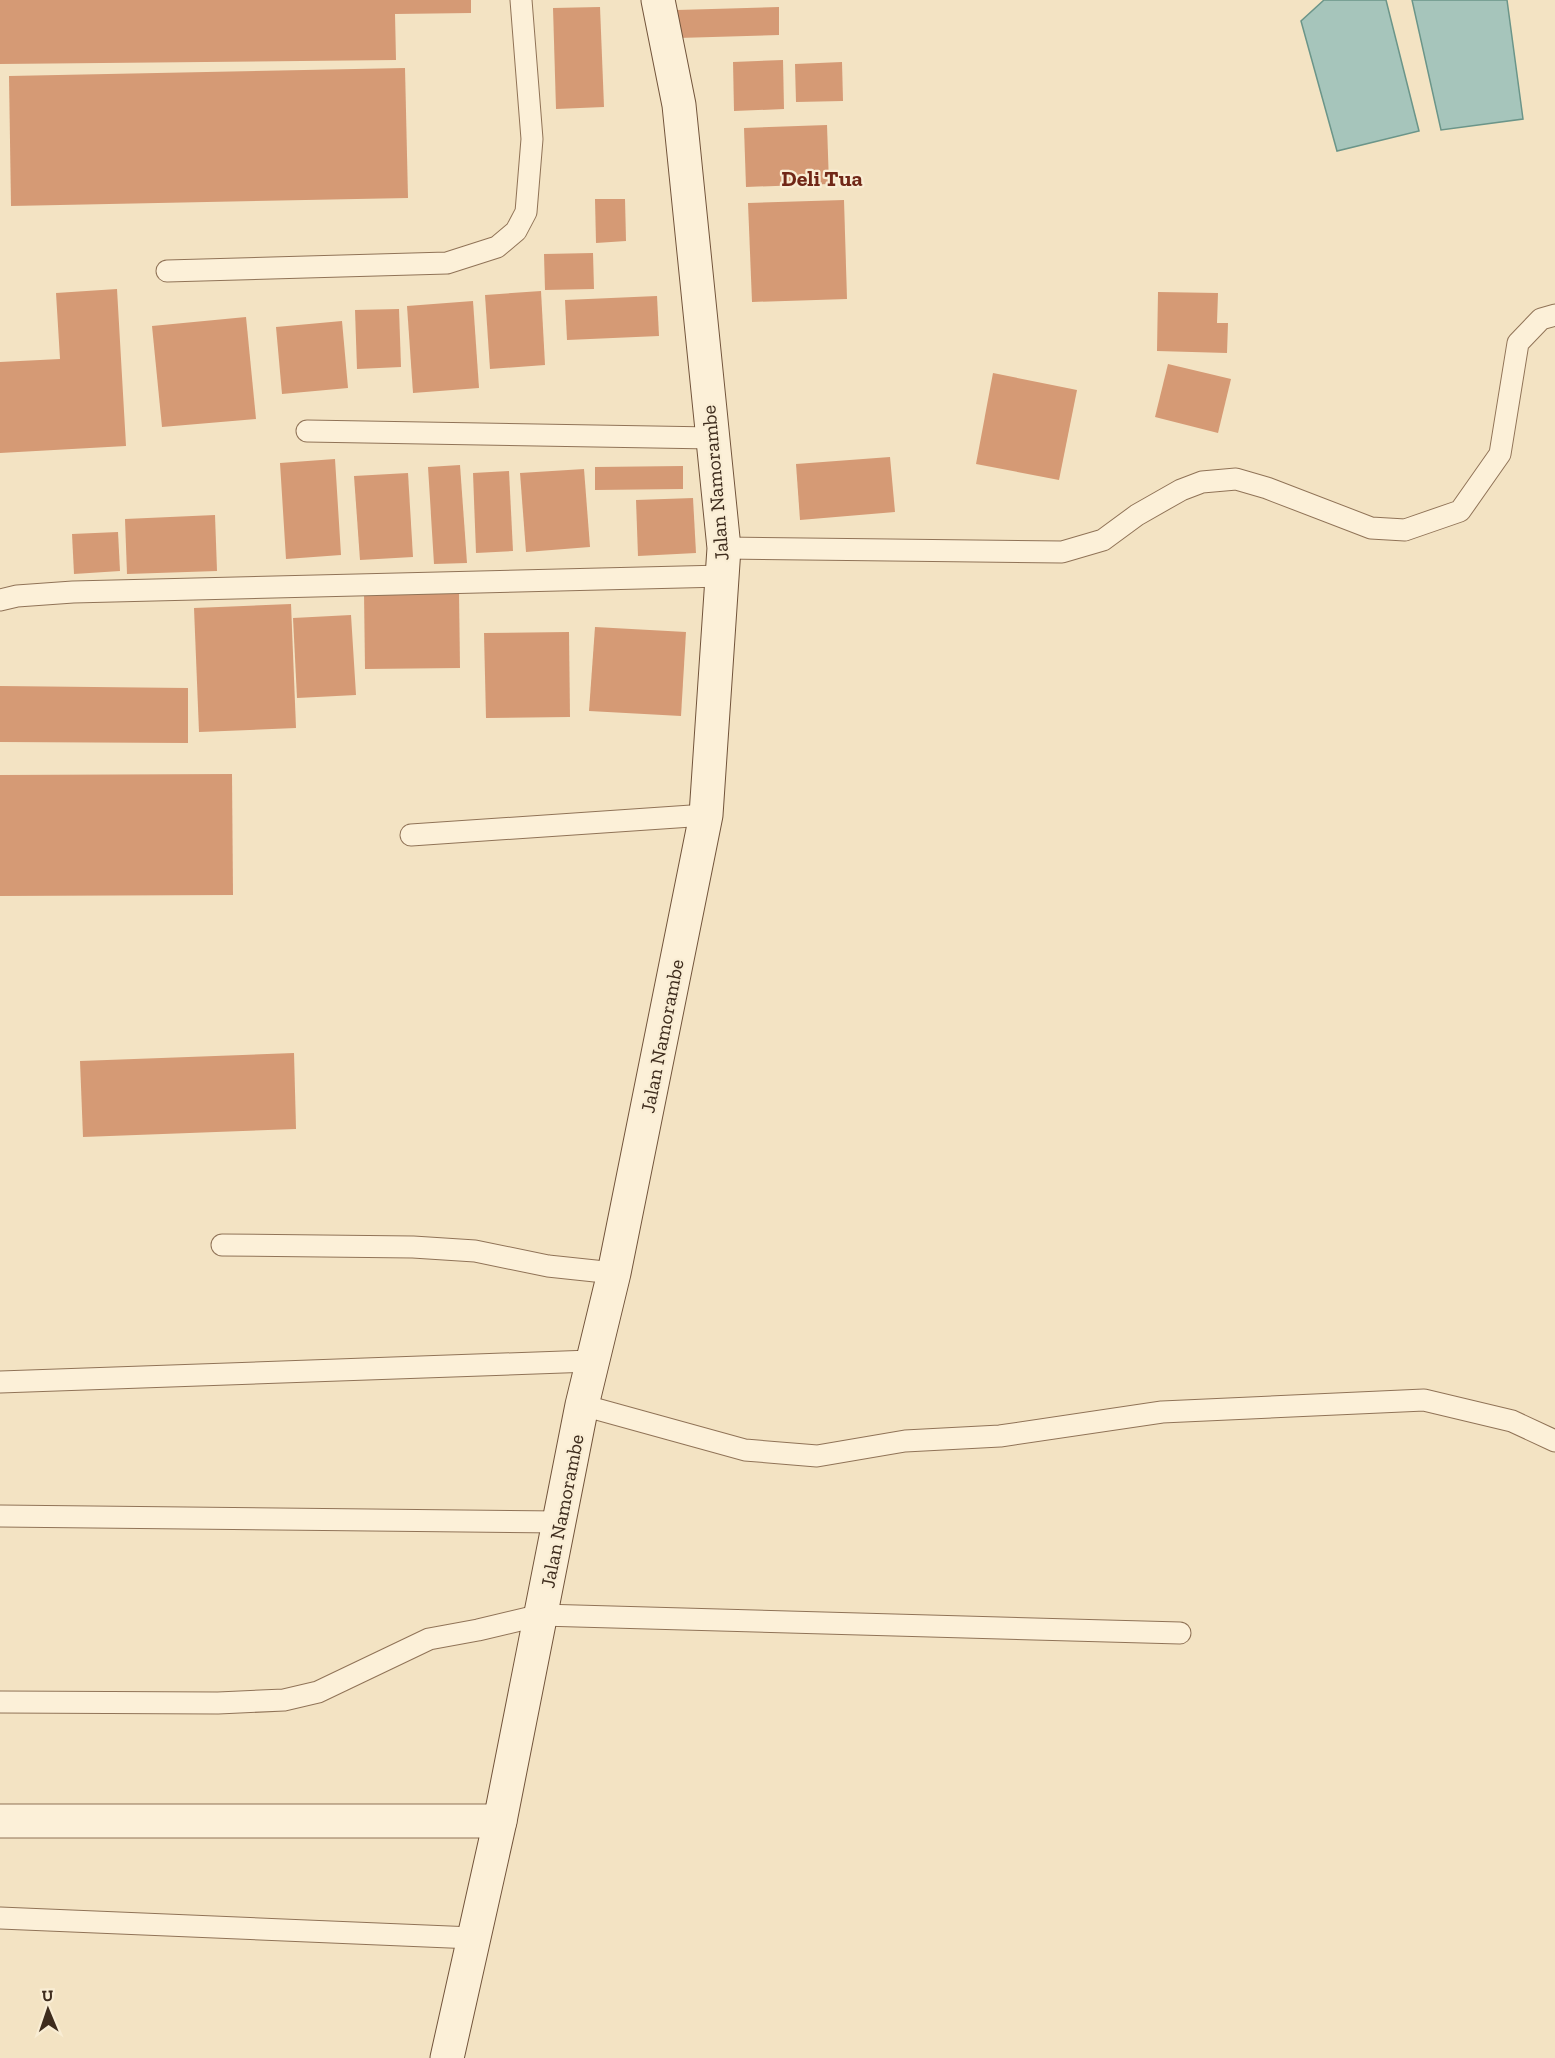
<svg xmlns="http://www.w3.org/2000/svg" width="1555" height="2058" viewBox="0 0 1555 2058" font-family="'Zilla Slab',serif">
  <rect width="100%" height="100%" fill="#f3e3c3"/>
  <g fill="#a6c5bb" stroke="#6b9589" stroke-width="1.5">
    <path d="M1324 0H1386L1419 131 1337 151 1301 21Z"/>
    <path d="M1412 0H1507L1523 119 1441 130Z"/>
  </g>
  <g fill="#d59a75">
    <path d="M0 0H471V13L395 14 396 60 0 64Z"/>
    <path d="M600 7 604 107 556 109 553 8Z"/>
    <path d="M779 7V35L678 38 677 10Z"/>
    <path d="M783 60 784 109 734 111 733 62Z"/>
    <path d="M842 62 843 101 796 102 795 64Z"/>
    <path d="M405 68 408 198 11 206 9 76Z"/>
    <path d="M827 125 829 184 746 187 744 128Z"/>
    <path d="M595 199H625L626 241 596 243Z"/>
    <path d="M844 200 847 299 752 302 748 203Z"/>
    <path d="M593 253 594 289 545 290 544 254Z"/>
    <path d="M117 289 126 446 0 453V362L60 359 56 293Z"/>
    <path d="M541 291 545 365 490 369 485 295Z"/>
    <path d="M1158 292 1218 293 1217 323H1228L1227 353 1157 351Z"/>
    <path d="M657 296 659 336 567 340 565 300Z"/>
    <path d="M473 301 479 388 413 393 407 306Z"/>
    <path d="M399 309 401 367 357 369 355 310Z"/>
    <path d="M246 317 256 419 162 427 152 326Z"/>
    <path d="M342 321 348 388 282 394 276 327Z"/>
    <path d="M1168 364 1231 379 1218 433 1155 417Z"/>
    <path d="M993 373 1077 390 1059 480 976 464Z"/>
    <path d="M890 457 895 512 800 520 796 464Z"/>
    <path d="M335 459 341 555 286 559 280 463Z"/>
    <path d="M460 465 467 563 434 564 428 467Z"/>
    <path d="M683 466V489L595 490V467Z"/>
    <path d="M584 469 590 547 526 552 520 473Z"/>
    <path d="M509 471 513 551 476 553 473 473Z"/>
    <path d="M408 473 413 557 360 560 354 476Z"/>
    <path d="M693 498 696 553 638 556 636 500Z"/>
    <path d="M215 515 217 571 127 574 125 519Z"/>
    <path d="M118 532 120 571 74 574 72 534Z"/>
    <path d="M364 592H459L460 668 365 669Z"/>
    <path d="M291 604 296 728 199 732 194 608Z"/>
    <path d="M351 615 356 695 297 698 293 618Z"/>
    <path d="M595 627 686 632 681 716 589 711Z"/>
    <path d="M569 632 570 717 486 718 484 633Z"/>
    <path d="M0 686 188 688V743L0 742Z"/>
    <path d="M232 774 233 895 0 896V775Z"/>
    <path d="M294 1053 296 1129 83 1137 80 1061Z"/>
  </g>
  <g fill="none" stroke-linecap="round" stroke-linejoin="round">
    <g stroke="#907357" stroke-width="23">
      <g id="service">
        <path d="M167 271 447 263 497 247 516 231 526 212 532 139 521 0"/>
        <path d="M307 431 712 438"/>
        <path d="M724 548 1062 552 1103 540 1137 515 1181 490 1202 482 1236 479 1267 488 1371 528 1405 530 1460 511 1500 454 1518 343 1541 319 1555 315"/>
        <path d="M0 600 17 596 73 592 723 576"/>
        <path d="M411 835 706 815"/>
        <path d="M222 1245 413 1247 475 1251 548 1266 614 1273"/>
        <path d="M0 1382 591 1361"/>
        <path d="M582 1405 745 1450 817 1456 905 1441 1000 1436 1162 1412 1424 1400 1512 1421 1555 1441"/>
        <path d="M0 1516 560 1522"/>
        <path d="M0 1702 218 1703 284 1700 318 1692 429 1639 478 1630 541 1615 1180 1633"/>
        <path d="M0 1918 473 1938"/>
      </g>
    </g>
    <g stroke="#907357" stroke-width="35">
      <path id="minor" d="M0 1821H500"/>
    </g>
    <g stroke="#72543b" stroke-width="35">
      <path id="secondary" d="M447 2058 500 1821 582 1405 614 1273 706 815 724 548 679 105 658 0"/>
    </g>
    <use href="#service" stroke="#fcf0d8" stroke-width="21"/>
    <use href="#minor" stroke="#fcf0d8" stroke-width="33"/>
    <use href="#secondary" stroke="#fcf0d8" stroke-width="33"/>
  </g>
  <g text-anchor="middle" dominant-baseline="central" stroke-width="4.5" stroke-linejoin="round" paint-order="stroke">
    <g font-size="20" fill="#3e2c1d" stroke="#f9edd4">
      <text transform="translate(715 483) rotate(-95)">Jalan Namorambe</text>
      <text transform="translate(662 1036) rotate(-79)">Jalan Namorambe</text>
      <text transform="translate(562 1511) rotate(-79)">Jalan Namorambe</text>
    </g>
    <g font-size="22" font-weight="bold" fill="#702717" stroke="#f9edd4">
      <text x="822" y="178">Deli Tua</text>
    </g>
  </g>
  <g transform="translate(48 2010) rotate(358)" stroke="#f9edd4" stroke-width="4.5" paint-order="stroke">
  <path d="M0-4.5L10 22L0 15L-10 22Z" fill="#3e2c1d"/>
  <text y="-9" font-size="16" font-weight="bold" text-anchor="middle" fill="#3e2c1d">U</text>
  </g>
</svg>
